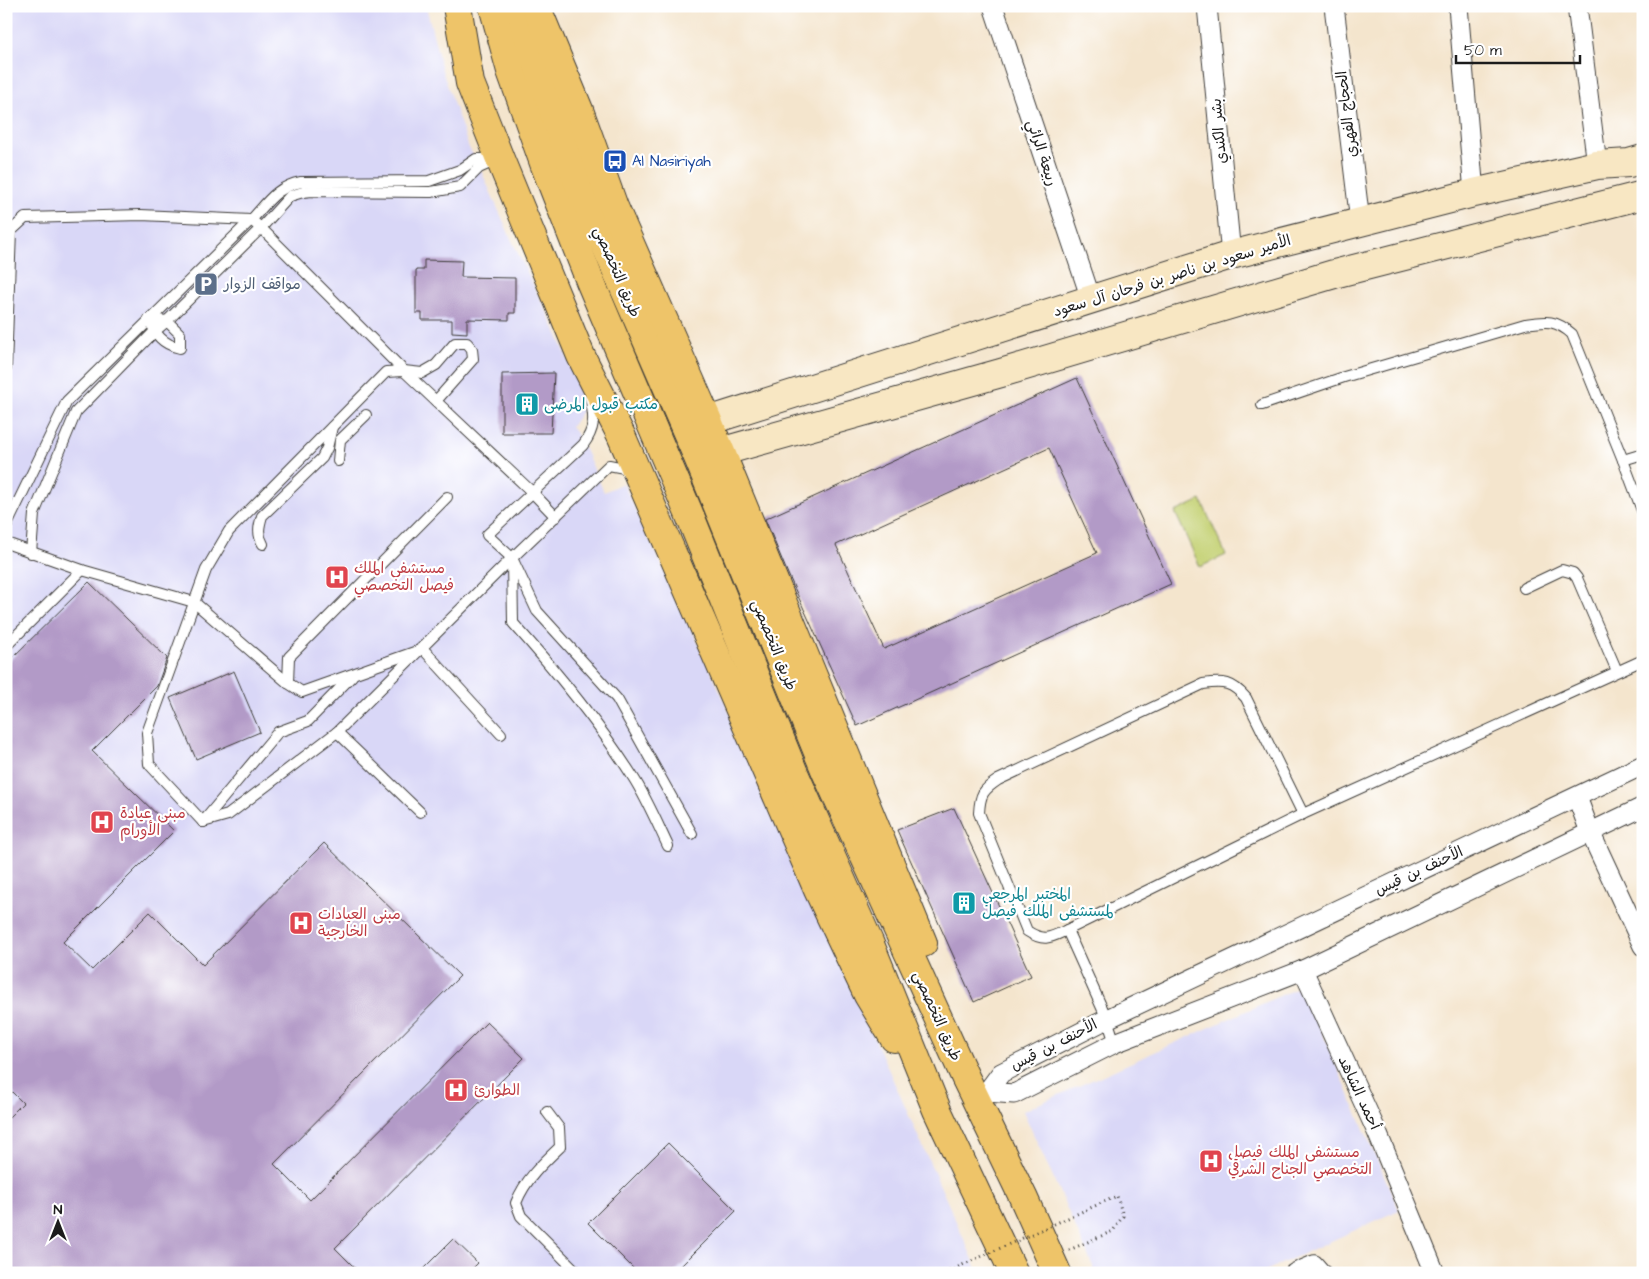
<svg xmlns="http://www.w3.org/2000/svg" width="1649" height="1279" viewBox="0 0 1649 1279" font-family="'Architects Daughter','Playpen Sans Arabic',sans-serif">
  <rect width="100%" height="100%" fill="#fff"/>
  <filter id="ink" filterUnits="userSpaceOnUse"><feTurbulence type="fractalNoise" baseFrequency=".02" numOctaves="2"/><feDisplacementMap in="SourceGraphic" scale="10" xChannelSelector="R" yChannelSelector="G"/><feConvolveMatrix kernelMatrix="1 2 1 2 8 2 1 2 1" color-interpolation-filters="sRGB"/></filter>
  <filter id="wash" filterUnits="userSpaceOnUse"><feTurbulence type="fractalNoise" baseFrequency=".0096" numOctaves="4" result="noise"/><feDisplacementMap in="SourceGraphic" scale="20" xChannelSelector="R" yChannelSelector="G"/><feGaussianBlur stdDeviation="1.12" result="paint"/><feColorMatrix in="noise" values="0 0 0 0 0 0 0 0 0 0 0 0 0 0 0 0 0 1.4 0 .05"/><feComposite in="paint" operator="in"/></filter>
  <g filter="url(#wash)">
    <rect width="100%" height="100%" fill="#f4e5cd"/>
    <g fill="#d9d7f7">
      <path d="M6 6H426L442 70 469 148 476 159 513 243 555 329 579 384 583 398 582 411 571 427 580 438 604 492 623 483 707 662 979 1273H6Z"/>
      <path d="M1302 986 1399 1210 1261 1273H1096L1023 1111Z"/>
    </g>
    <path fill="#c3d071" stroke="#707646" d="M1201 500 1226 555 1200 567 1175 512Z"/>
    <g id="blocks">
      <g fill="#b29ac7" fill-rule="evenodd">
        <path d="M424 260 462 261 461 277 515 278V313H509V320L467 319V333L452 332V320H422V313H416V270H424Z"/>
        <path d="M554 373 551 433H502V374Z"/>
        <path d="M1077 378 1171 584 857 726 788 574 765 519ZM1049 448 1097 553 884 649 836 545Z"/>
        <path d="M89 582 167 658 157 686 92 751 174 831 63 942 92 970 150 912 203 965 324 843 460 976 274 1164 310 1200 487 1022 524 1058 335 1248 360 1273H6V1120L23 1103 6 1086V664Z"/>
        <path d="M234 671 260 732 196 759 170 698Z"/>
        <path d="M954 808 1031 976 974 1002 897 830Z"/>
        <path d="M668 1143 736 1211 674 1273H638L588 1223Z"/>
        <path d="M453 1239 478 1263 468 1273H419Z"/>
      </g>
    </g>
  </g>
  <g filter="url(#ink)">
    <use href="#blocks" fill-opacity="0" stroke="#3c3a37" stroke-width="1"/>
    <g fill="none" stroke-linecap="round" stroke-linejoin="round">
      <g stroke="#3c3a37" stroke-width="12">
        <g id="lane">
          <path d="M149 319 167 321 180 334V348C162 344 156 335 149 319Z"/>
          <path d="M6 368 11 231 25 218 141 215 251 220C268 202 276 187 301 182L429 181 460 170 476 159H494"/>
          <path d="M590 398C595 418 595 429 583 445L487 535 512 558 537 611 617 699 692 834"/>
          <path d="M1262 405 1344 377 1525 324C1546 321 1555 319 1572 334L1623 460 1643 454"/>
          <path d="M1623 460 1643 513"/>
          <path d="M338 461 340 440 366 415"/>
          <path d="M6 527 67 401 251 220 261 228 404 371 532 492 556 517"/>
          <path d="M6 543 82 570 194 602 288 683 302 692 423 649 501 734"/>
          <path d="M263 544C257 534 259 526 262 516L322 458 327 448 332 427"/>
          <path d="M31 553 34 514 76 412 154 332 167 321 261 228 290 196 303 192 312 191 431 192 460 187 479 168 499 159"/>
          <path d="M512 561 513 623C557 672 598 722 633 777 647 799 657 823 668 846"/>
          <path d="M1524 588 1562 570 1573 573 1577 578 1617 671"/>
          <path d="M6 646 82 570"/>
          <path d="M288 683 289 657 447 497"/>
          <path d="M337 732 420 812"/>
          <path d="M203 822 149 764 147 733 206 570 229 531 386 372 404 371 422 373 436 365 455 343H467L472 349 473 359 436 401"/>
          <path d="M203 822 228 815 337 732 512 558 609 465 624 468 630 476"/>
          <path d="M203 822 278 732 308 721 352 676"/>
          <path d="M1067 930C1050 938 1044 942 1027 931L979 813C980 794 983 790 998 780L1203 684C1224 681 1232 682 1246 698L1303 814"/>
          <path d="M1115 1043 1107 1019 1067 930 1303 814 1643 660"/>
          <path d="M547 1112 559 1128 560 1147C542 1164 525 1180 516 1203L521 1216 578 1273"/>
        </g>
      </g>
      <g stroke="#3c3a37" stroke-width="21">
        <g id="street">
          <path d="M993 6 1091 299"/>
          <path d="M1207 6 1231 255"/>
          <path d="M1334 6 1360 222"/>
          <path d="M1458 6 1474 193"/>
          <path d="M1577 6 1597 165"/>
          <path d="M1643 765 1107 1019 1001 1073 987 1092 1014 1094 1115 1043 1303 970 1643 807"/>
          <path d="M1577 797 1590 832 1643 946"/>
          <path d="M1303 970 1377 1132 1435 1273"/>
          <path d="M1295 1273 1314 1265 1321 1273"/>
        </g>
      </g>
      <g stroke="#3c3a37" stroke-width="30">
        <g id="secondary">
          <path d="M708 421 1231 255 1474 193 1597 165 1629 163 1643 159"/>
          <path d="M720 452 1001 373 1334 274 1643 195"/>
        </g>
      </g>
      <g stroke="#3c3a37" stroke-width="30">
        <g id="primary">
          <path d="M457 6 470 83 500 159 581 356 621 435 818 890 868 995 894 1038"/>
          <path d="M493 6 511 71 545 166 590 281 688 511 794 773 869 942 937 1110 1014 1273"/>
          <path d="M519 6 532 48 578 182 699 460 826 772 966 1079 1023 1197 1057 1273"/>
          <path d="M536 6 579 110 614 207 708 421 923 943"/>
        </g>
      </g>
      <g stroke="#3c3a37" stroke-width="3" stroke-dasharray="1 4" stroke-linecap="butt">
        <path d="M1069 1250 1113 1231 1123 1216 1117 1196"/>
        <path d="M949 1271 950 1273"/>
      </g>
      <use href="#lane" stroke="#fff" stroke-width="10"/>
      <use href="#street" stroke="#fff" stroke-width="19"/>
      <use href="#secondary" stroke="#f8e7c3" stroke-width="28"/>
      <use href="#primary" stroke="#eec469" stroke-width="28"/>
      <path stroke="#3c3a37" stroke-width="3" stroke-dasharray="1 4" stroke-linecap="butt" d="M949 1271 1117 1196"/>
    </g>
  </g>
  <defs>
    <g id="bus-square" transform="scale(1.25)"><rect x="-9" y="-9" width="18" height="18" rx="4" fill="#1a4fb4" stroke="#fff"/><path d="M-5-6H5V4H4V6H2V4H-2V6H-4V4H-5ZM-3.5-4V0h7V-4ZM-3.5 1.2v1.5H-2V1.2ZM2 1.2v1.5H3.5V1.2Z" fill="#fff"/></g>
    <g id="parking-square" transform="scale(1.25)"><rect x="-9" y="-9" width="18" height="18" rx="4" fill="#5c6f8a" stroke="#fff"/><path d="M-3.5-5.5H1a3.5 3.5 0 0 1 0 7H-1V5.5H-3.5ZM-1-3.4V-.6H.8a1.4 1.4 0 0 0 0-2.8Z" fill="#fff"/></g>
    <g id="building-square" transform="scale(1.25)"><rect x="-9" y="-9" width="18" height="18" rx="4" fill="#0f9aa8" stroke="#fff"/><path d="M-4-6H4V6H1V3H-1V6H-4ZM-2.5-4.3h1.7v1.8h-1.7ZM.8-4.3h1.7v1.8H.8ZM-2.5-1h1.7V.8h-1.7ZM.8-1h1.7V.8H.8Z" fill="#fff"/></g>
    <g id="hospital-square" transform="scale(1.25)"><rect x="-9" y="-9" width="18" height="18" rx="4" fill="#e0444e" stroke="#fff"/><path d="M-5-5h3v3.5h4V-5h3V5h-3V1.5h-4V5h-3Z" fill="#fff"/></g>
  </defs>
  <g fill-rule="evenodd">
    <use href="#bus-square" x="615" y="161"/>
    <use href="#parking-square" x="206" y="284"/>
    <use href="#building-square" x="527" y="404"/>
    <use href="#hospital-square" x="337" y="577"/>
    <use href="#hospital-square" x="102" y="822"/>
    <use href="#building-square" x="964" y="903"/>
    <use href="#hospital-square" x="301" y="923"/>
    <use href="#hospital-square" x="456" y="1090"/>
    <use href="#hospital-square" x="1211" y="1161"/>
  </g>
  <g text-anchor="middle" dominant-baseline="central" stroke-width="4.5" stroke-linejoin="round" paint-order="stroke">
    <g font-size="15" fill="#1c1c1c" stroke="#fff">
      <text transform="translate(1347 114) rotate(-97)">الحجاج الفهري</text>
      <text transform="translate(1219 131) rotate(-95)">بشر الكندي</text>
      <text transform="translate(1042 153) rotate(72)">ربيعة الرائي</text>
      <text transform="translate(617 272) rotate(67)">طريق التخصصي</text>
      <text transform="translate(1172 276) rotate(-17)">الأمير سعود بن ناصر بن فرحان آل سعود</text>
      <text transform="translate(774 645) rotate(68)">طريق التخصصي</text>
      <text transform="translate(1419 871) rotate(-25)">الأحنف بن قيس</text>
      <text transform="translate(937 1016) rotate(66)">طريق التخصصي</text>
      <text transform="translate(1054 1045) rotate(-27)">الأحنف بن قيس</text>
      <text transform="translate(1359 1093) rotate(65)">أحمد الشاهد</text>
    </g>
    <g font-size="15" fill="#164399" stroke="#fff" text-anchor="start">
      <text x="632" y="161">Al Nasiriyah</text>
    </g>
    <g font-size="15" fill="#4e5e75" stroke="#fff" text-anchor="start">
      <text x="224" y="284">مواقف الزوار</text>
    </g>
    <g font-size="15" fill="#0d838f" stroke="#fff" text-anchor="start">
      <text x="544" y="404">مكتب قبول المرضى</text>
      <text x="982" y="894">المختبر المرجعي<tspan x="982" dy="17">لمستشفى الملك فيصل</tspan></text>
    </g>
    <g font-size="15" fill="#be3a42" stroke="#fff" text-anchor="start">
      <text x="354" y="568">مستشفى الملك<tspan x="354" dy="17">فيصل التخصصي</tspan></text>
      <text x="120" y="813">مبنى عيادة<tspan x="120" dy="17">الأورام</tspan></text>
      <text x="318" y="914">مبنى العيادات<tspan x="318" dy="17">الخارجية</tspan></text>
      <text x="474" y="1090">الطوارئ</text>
      <text x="1228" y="1152">مستشفى الملك فيصل<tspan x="1228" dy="17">التخصصي الجناح الشرقي</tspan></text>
    </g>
  </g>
  <rect width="1649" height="1279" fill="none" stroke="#fff" stroke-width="25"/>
  <g transform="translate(58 1222)" stroke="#ffffff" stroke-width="4" paint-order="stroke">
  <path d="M0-4L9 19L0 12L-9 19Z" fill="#1c1c1c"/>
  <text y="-8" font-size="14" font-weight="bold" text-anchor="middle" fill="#1c1c1c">N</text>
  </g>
  <path d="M1456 55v8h124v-8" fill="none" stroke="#1c1c1c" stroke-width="2.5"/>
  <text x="1464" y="55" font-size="15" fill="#1c1c1c" stroke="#ffffff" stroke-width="4" paint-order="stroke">50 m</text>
</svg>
